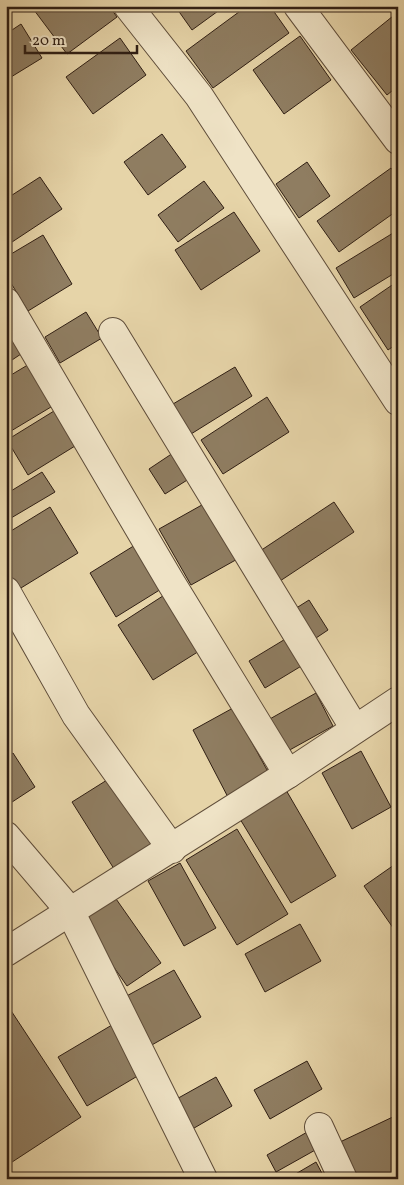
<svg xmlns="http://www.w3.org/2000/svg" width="404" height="1185" viewBox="0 0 404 1185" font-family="Vollkorn,serif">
  <rect width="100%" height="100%" fill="#e6d4a8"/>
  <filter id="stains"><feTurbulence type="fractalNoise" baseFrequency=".004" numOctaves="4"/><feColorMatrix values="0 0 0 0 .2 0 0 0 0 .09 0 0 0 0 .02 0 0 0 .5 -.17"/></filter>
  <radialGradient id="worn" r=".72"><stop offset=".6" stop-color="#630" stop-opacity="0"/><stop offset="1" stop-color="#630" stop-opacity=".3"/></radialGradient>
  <g fill="#8f7d61" stroke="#301f14">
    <path d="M31 6H109L117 17 67 54Z"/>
    <path d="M175 6H225L192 30Z"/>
    <path d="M247 6H270L289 33 213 88 186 51Z"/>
    <path d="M398 12V86L387 95 351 50Z"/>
    <path d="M21 24 42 58 11 77 6 70V34Z"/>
    <path d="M300 36 331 80 284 114 253 70Z"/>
    <path d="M120 38 146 75 93 114 66 77Z"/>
    <path d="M162 134 186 167 148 195 124 162Z"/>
    <path d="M307 162 330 196 299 218 276 184Z"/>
    <path d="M391 168 398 177V210L339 252 317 221Z"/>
    <path d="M40 177 62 209 6 246V199Z"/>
    <path d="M204 181 224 208 178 242 158 215Z"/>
    <path d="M234 212 260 251 201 290 175 250Z"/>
    <path d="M398 230V271L354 298 336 268Z"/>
    <path d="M43 235 72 284 28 311 6 275V257Z"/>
    <path d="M398 281V343L388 350 360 307Z"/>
    <path d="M86 312 102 338 60 363 45 337Z"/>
    <path d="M6 321 27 350 6 364Z"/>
    <path d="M36 360 61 401 6 434V378Z"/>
    <path d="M235 367 252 396 191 434 173 404Z"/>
    <path d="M267 397 289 432 223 474 201 440Z"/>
    <path d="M54 411 75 446 28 475 7 440Z"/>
    <path d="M176 451 192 477 165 494 149 469Z"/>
    <path d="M42 472 55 492 6 521V494Z"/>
    <path d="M209 501 241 557 191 585 159 529Z"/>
    <path d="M334 502 354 532 280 581 260 551Z"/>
    <path d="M50 507 78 553 16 591 6 574V534Z"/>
    <path d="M140 542 166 586 116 617 90 573Z"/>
    <path d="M169 592 204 648 153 680 118 625Z"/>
    <path d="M309 600 328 630 310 642 290 612Z"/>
    <path d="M292 635 308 662 265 688 249 661Z"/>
    <path d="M316 693 333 726 286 752 268 720Z"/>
    <path d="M233 708 272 779 230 801 193 730Z"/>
    <path d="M361 751 391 807 352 829 322 773Z"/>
    <path d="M13 753 35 787 6 806V757Z"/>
    <path d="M115 775 159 844 116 872 72 802Z"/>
    <path d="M286 790 336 876 291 903 240 819Z"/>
    <path d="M237 829 288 914 237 945 186 860Z"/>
    <path d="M180 863 216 928 184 946 148 881Z"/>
    <path d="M394 865 398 870V935L364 886Z"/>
    <path d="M114 896 161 963 127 986 81 920Z"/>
    <path d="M300 924 321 961 265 992 245 954Z"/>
    <path d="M174 970 201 1017 150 1046 123 998Z"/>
    <path d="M6 1003 81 1117 6 1166Z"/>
    <path d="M117 1022 146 1071 87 1106 58 1057Z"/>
    <path d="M307 1061 322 1089 270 1119 254 1090Z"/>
    <path d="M216 1077 232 1106 189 1131 173 1101Z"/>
    <path d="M397 1115 398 1171 381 1179H358L340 1142Z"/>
    <path d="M316 1127 326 1144 276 1172 267 1155Z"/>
    <path d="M316 1162 325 1179H287Z"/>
  </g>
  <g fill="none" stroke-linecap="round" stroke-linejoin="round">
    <g stroke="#5e4c39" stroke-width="30">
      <g id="minor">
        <path d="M128 6 199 96 398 401"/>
        <path d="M298 6 398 140"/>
        <path d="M6 302 170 581 288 774"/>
        <path d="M113 332 355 729"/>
        <path d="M6 591 76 715 172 849"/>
        <path d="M6 836 70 911 203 1179"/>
        <path d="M6 952 288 774 398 701"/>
        <path d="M319 1127 343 1179"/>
      </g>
    </g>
    <use href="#minor" stroke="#efe3c6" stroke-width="28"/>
  </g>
  <rect width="404" height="1185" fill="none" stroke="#e6d4a8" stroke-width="25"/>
  <rect x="8" y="8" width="389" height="1170" fill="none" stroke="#301f14" stroke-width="2.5"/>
  <rect x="12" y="12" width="379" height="1160" fill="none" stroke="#301f14"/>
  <path d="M25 45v8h112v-8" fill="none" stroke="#301f14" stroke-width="2.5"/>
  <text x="32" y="45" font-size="15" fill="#301f14" stroke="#efe3c6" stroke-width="4" paint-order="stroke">20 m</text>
  <rect width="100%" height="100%" filter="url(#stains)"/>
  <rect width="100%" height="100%" fill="url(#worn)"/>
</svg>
